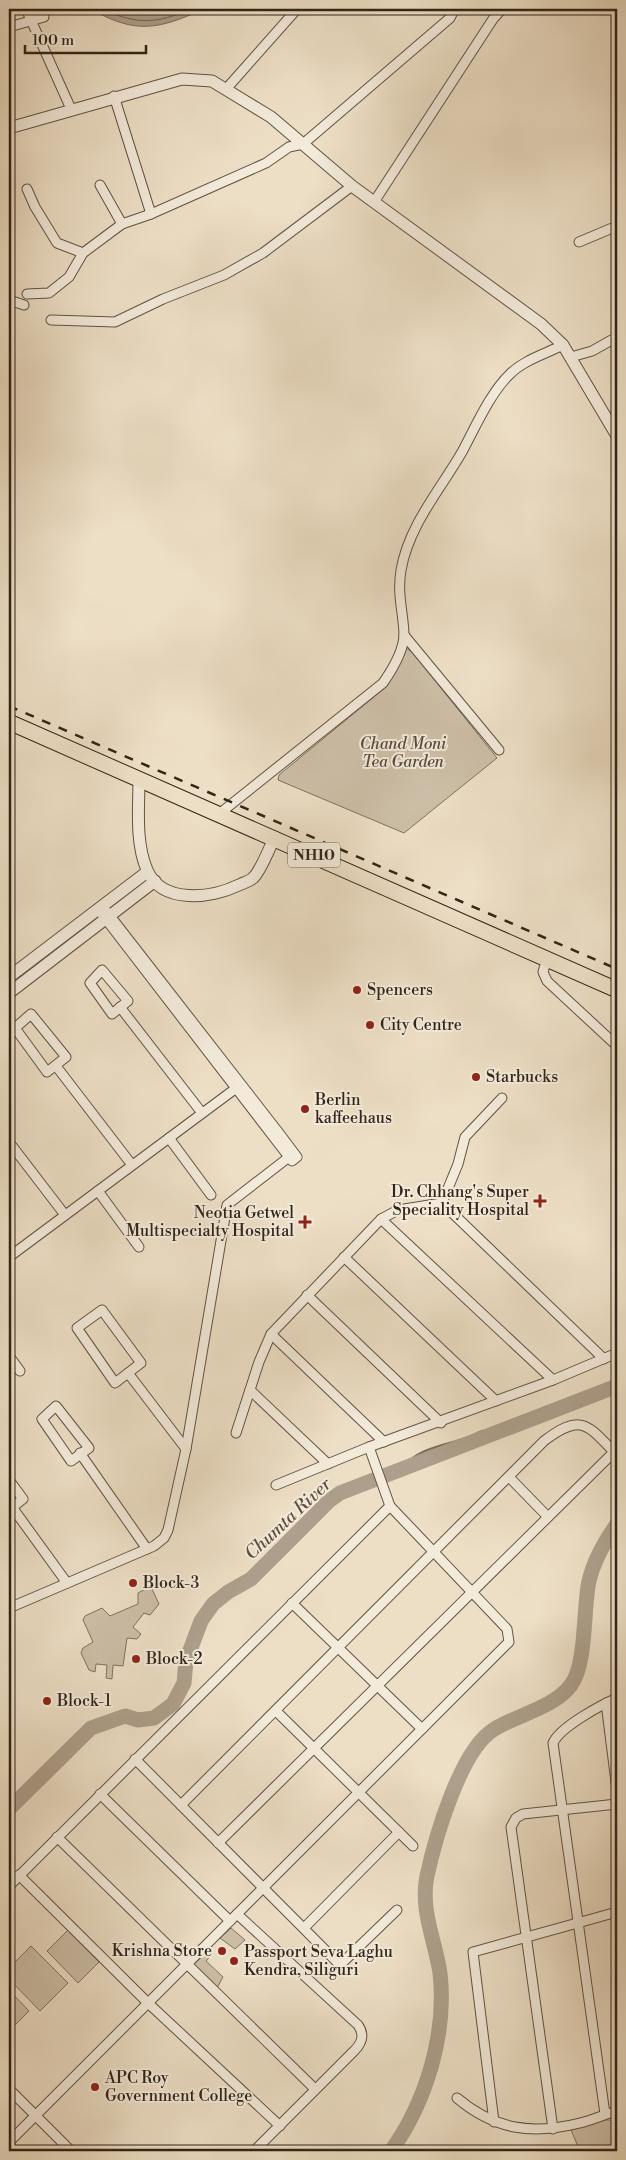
<svg xmlns="http://www.w3.org/2000/svg" width="626" height="2160" viewBox="0 0 626 2160" font-family="'Libre Bodoni',serif">
  <rect width="100%" height="100%" fill="#eddfc6"/>
  <filter id="stains"><feTurbulence type="fractalNoise" baseFrequency=".004" numOctaves="4"/><feColorMatrix values="0 0 0 0 .2 0 0 0 0 .09 0 0 0 0 .02 0 0 0 .5 -.17"/></filter>
  <radialGradient id="worn" r=".72"><stop offset=".6" stop-color="#630" stop-opacity="0"/><stop offset="1" stop-color="#630" stop-opacity=".3"/></radialGradient>
  <g fill="#cdbfa8" stroke="#7f7260">
    <path d="M406 648 412 652 497 758 404 833 278 780 279 775 386 687Z"/>
    <path d="M149 1587 152 1589 159 1604 150 1615 144 1613 133 1627 141 1634 137 1639 127 1638 123 1666 113 1665 112 1679 106 1678 107 1665 96 1664 95 1672 89 1670 81 1653 83 1648 93 1642 83 1620 85 1616 102 1608 110 1616 138 1604V1593Z"/>
    <path d="M231 1928 245 1940 235 1949 220 1938Z"/>
    <path d="M68 1930 99 1962 78 1983 47 1951Z"/>
    <path d="M31 1946 68 1983 40 2011 9 1979V1968Z"/>
    <path d="M209 1950 213 1953 206 1961 223 1977 217 1988 193 1965Z"/>
    <path d="M9 1990 29 2011 9 2031Z"/>
    <path d="M604 2120H612L617 2128V2151H580L571 2130Z"/>
  </g>
  <path fill="#ad9f8b" stroke="#7b6e5d" d="M91 9H204C159 29 136 35 91 9Z"/>
  <g fill="none" stroke-linecap="round" stroke-linejoin="round">
    <g stroke="#6f6252" stroke-width="1">
      <path d="M102 9C137 25 156 24 191 9"/>
      <path d="M117 9C137 17 155 16 175 9"/>
    </g>
    <path stroke="#7b6e5d" stroke-width="2.5" d="M401 1469C418 1449 440 1446 464 1439 471 1437 476 1433 483 1431L495 1435"/>
    <g stroke="#ad9f8b" stroke-width="15">
      <path d="M9 1809 91 1728 125 1716 138 1720 154 1718 173 1704 184 1683 186 1661 201 1621 213 1604 228 1592 251 1579 329 1501 340 1493 617 1386"/>
      <path d="M391 2151C426 2102 447 2034 440 1973 435 1940 420 1910 427 1876 435 1839 460 1751 493 1730 516 1715 554 1708 571 1685 587 1663 583 1608 589 1581 594 1560 605 1541 617 1524"/>
    </g>
    <g stroke="#605344" stroke-width="11">
      <g id="minor">
        <path d="M26 9 71 109"/>
        <path d="M9 27 44 17"/>
        <path d="M227 88 297 9"/>
        <path d="M114 96 151 214"/>
        <path d="M100 185 122 224"/>
        <path d="M27 189 35 207 57 243 83 253"/>
        <path d="M374 202 493 19 502 9"/>
        <path d="M579 242 617 226"/>
        <path d="M27 294 49 293 69 277 83 253 122 224 151 214 266 163 289 147 303 144 450 18 452 14 449 9"/>
        <path d="M9 300 24 305"/>
        <path d="M51 320 115 322 163 299 224 275 263 253 352 186"/>
        <path d="M571 357 592 351 617 337"/>
        <path d="M404 635 499 750"/>
        <path d="M219 814 383 683C392 670 404 650 404 634 403 610 397 595 401 570 409 525 440 490 462 452 475 428 490 393 510 374 524 360 545 354 563 345"/>
        <path d="M98 909 292 1161 297 1157 279 1133 107 912"/>
        <path d="M547 958 543 972 547 981 617 1046"/>
        <path d="M102 970 128 1001 112 1014 90 983Z"/>
        <path d="M120 1007 202 1113"/>
        <path d="M31 1014 66 1057 47 1072 15 1028Z"/>
        <path d="M56 1066 132 1165"/>
        <path d="M169 1138 211 1195"/>
        <path d="M9 1142 65 1215"/>
        <path d="M98 1191 139 1247"/>
        <path d="M442 1203 604 1359"/>
        <path d="M442 1203 458 1164 465 1137 502 1098"/>
        <path d="M381 1219 553 1380"/>
        <path d="M9 1257 239 1086"/>
        <path d="M344 1257 496 1401"/>
        <path d="M307 1295 441 1423"/>
        <path d="M102 1310 141 1363 115 1383 77 1328Z"/>
        <path d="M271 1334 384 1442"/>
        <path d="M9 1356 20 1371"/>
        <path d="M128 1373 186 1449"/>
        <path d="M250 1390 328 1464"/>
        <path d="M56 1406 89 1448 71 1461 42 1419Z"/>
        <path d="M236 1433 259 1362 271 1334 381 1219 398 1210 442 1203"/>
        <path d="M80 1453 147 1549"/>
        <path d="M510 1478 548 1517"/>
        <path d="M9 1480 23 1499 9 1510"/>
        <path d="M276 1485 369 1447 553 1380 617 1353"/>
        <path d="M12 1507 67 1583"/>
        <path d="M292 1603 422 1729"/>
        <path d="M9 1608 154 1546 164 1538 168 1530 186 1449 227 1205 289 1157"/>
        <path d="M606 1703 617 1790"/>
        <path d="M276 1711 413 1846"/>
        <path d="M135 1759 340 1965 397 1910"/>
        <path d="M100 1794 230 1921"/>
        <path d="M181 1805 544 1441C581 1413 587 1424 614 1452L218 1843"/>
        <path d="M57 1837 315 2089"/>
        <path d="M19 1875 148 2003 280 2126"/>
        <path d="M9 1886 390 1506"/>
        <path d="M237 1914 358 2025C365 2035 362 2043 354 2051L254 2151"/>
        <path d="M304 1928 399 1832"/>
        <path d="M9 2089 71 2151"/>
        <path d="M457 2098C495 2130 532 2135 580 2123 593 2120 605 2114 617 2111"/>
        <path d="M605 2114 553 1743C560 1727 601 1705 617 1698"/>
        <path d="M494 2122 473 1952 617 1912"/>
        <path d="M553 2129 511 1827 516 1818 523 1814 617 1804"/>
        <path d="M9 2142 509 1642 507 1629 390 1506 369 1447"/>
      </g>
    </g>
    <g stroke="#605344" stroke-width="13">
      <g id="tertiary">
        <path d="M9 128 182 79 212 81 271 117 352 186 541 324 563 345 617 436"/>
        <path d="M139 778C139 807 135 842 147 870 162 905 212 898 239 885 243 883 250 881 253 878 261 871 269 848 275 837"/>
        <path d="M9 977 147 872"/>
        <path d="M9 993 155 881"/>
      </g>
    </g>
    <g stroke="#312418" stroke-width="17">
      <path id="trunk" d="M9 722 617 990"/>
    </g>
    <use href="#minor" stroke="#f3eada" stroke-width="9"/>
    <use href="#tertiary" stroke="#f3eada" stroke-width="11"/>
    <use href="#trunk" stroke="#eddfc6" stroke-width="15"/>
    <path stroke="#312418" stroke-width="2.5" stroke-dasharray="9 9" stroke-linecap="butt" d="M9 706 617 969"/>
  </g>
  <g fill="#8f2418" stroke="#f3eada" stroke-width="2">
    <circle cx="357" cy="990" r="5"/>
    <circle cx="370" cy="1025" r="5"/>
    <circle cx="476" cy="1077" r="5"/>
    <circle cx="305" cy="1109" r="5"/>
    <path d="M537.5 1193.5h5v5h5v5h-5v5h-5v-5h-5v-5h5z"/>
    <path d="M302.5 1214.5h5v5h5v5h-5v5h-5v-5h-5v-5h5z"/>
    <circle cx="133" cy="1583" r="5"/>
    <circle cx="136" cy="1659" r="5"/>
    <circle cx="47" cy="1701" r="5"/>
    <circle cx="222" cy="1951" r="5"/>
    <circle cx="234" cy="1961" r="5"/>
    <circle cx="95" cy="2087" r="5"/>
  </g>
  <g text-anchor="middle" dominant-baseline="central" stroke-width="4" stroke-linejoin="round" paint-order="stroke">
    <rect fill="#f3eada" stroke="#6b5f52" stroke-width="1" x="288" y="842.5" width="52" height="25" rx="4"/>
    <g font-size="15" font-weight="bold" fill="#312418">
      <text x="314" y="855">NH10</text>
    </g>
    <g font-size="16" font-style="italic" fill="#584b3c" stroke="#f3eada">
      <text x="403" y="744">Chand Moni<tspan x="403" dy="18">Tea Garden</tspan></text>
    </g>
    <g font-size="16" fill="#312418" stroke="#f3eada" text-anchor="start">
      <text x="367" y="990">Spencers</text>
      <text x="380" y="1025">City Centre</text>
      <text x="486" y="1077">Starbucks</text>
      <text x="315" y="1100">Berlin<tspan x="315" dy="18">kaffeehaus</tspan></text>
      <text x="529" y="1192" text-anchor="end">Dr. Chhang's Super<tspan x="529" dy="18">Speciality Hospital</tspan></text>
      <text x="294" y="1213" text-anchor="end">Neotia Getwel<tspan x="294" dy="18">Multispecialty Hospital</tspan></text>
      <text x="143" y="1583">Block-3</text>
      <text x="146" y="1659">Block-2</text>
      <text x="57" y="1701">Block-1</text>
      <text x="212" y="1951" text-anchor="end">Krishna Store</text>
      <text x="244" y="1952">Passport Seva Laghu<tspan x="244" dy="18">Kendra, Siliguri</tspan></text>
      <text x="105" y="2078">APC Roy<tspan x="105" dy="18">Government College</tspan></text>
    </g>
    <g font-size="18" font-style="italic" fill="#5c4f40" stroke="#f3eada">
      <text transform="translate(288 1519) rotate(-43)">Chumta River</text>
    </g>
  </g>
  <rect width="626" height="2160" fill="none" stroke="#eddfc6" stroke-width="30"/>
  <rect x="10" y="10" width="606" height="2140" fill="none" stroke="#312418" stroke-width="2.5"/>
  <rect x="15" y="15" width="596" height="2130" fill="none" stroke="#312418"/>
  <path d="M25 45v8h121v-8" fill="none" stroke="#312418" stroke-width="2.5"/>
  <text x="32" y="45" font-size="15" fill="#312418" stroke="#f3eada" stroke-width="4" paint-order="stroke">100 m</text>
  <rect width="100%" height="100%" filter="url(#stains)"/>
  <rect width="100%" height="100%" fill="url(#worn)"/>
</svg>
